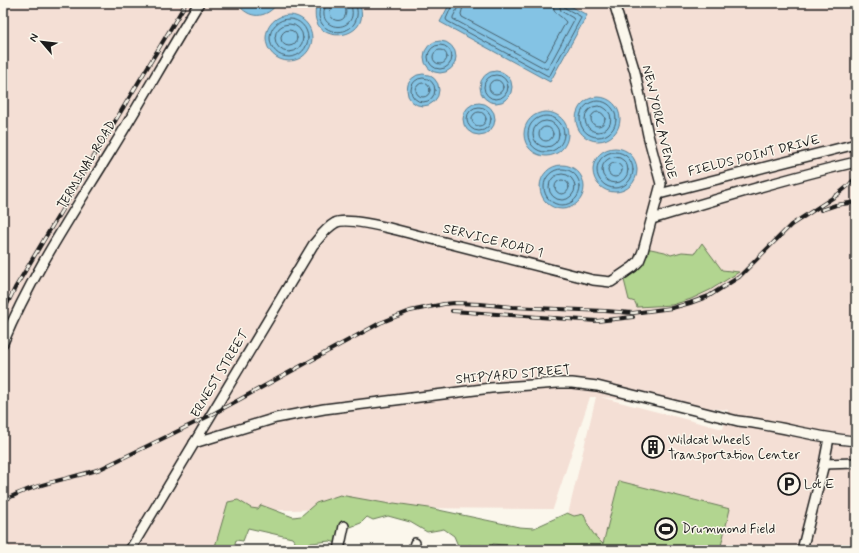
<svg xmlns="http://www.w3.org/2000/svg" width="859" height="553" viewBox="0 0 859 553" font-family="Mynerve,sans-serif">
  <rect width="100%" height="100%" fill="#fbf7ec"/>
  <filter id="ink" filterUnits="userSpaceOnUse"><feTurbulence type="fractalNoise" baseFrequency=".025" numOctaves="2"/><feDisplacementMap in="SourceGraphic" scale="8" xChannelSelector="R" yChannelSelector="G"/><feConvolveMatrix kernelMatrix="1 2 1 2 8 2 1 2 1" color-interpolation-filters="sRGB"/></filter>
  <g filter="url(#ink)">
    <path fill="#f4dfd5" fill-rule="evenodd" d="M3 3H856V550H568L560 548 596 397H590L553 509 398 508 240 511 229 550H3ZM600 397 728 410 723 429Z"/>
    <g fill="#b2d590" stroke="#677856">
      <path d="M702 243 722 270 739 272 710 290 691 299 672 305 637 307 635 302 629 300 624 280C638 272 640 263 646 248L665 252 671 255 682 252 695 253Z"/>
      <path d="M619 481 730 509 720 550H525L521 547 493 544 487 550H482L470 545 459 548 454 536 444 529 427 532 410 522 388 516 373 520 367 517 361 523 348 528 343 545 330 541 311 543 305 550H294L295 542 292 538 248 528 243 541 236 540 233 550H214L228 502 238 500 251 508 258 509 261 505 293 517 301 516 316 503 340 495 390 504 394 503 429 508 519 527 534 528 567 513 574 516 584 514C588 527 593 535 603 544Z"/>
    </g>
    <g fill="#84c3e4" stroke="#5a8094">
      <path d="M237 3H278C266 19 249 20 237 3Z"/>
      <path d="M317 3H359C376 43 303 48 317 3Z"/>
      <path d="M450 3H565L587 15 550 82 440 22Z"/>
      <circle cx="289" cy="38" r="23"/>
      <circle cx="440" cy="57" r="16"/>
      <circle cx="496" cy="87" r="16"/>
      <circle cx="423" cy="90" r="16"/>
      <circle cx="598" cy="119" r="22"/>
      <circle cx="479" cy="119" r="16"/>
      <circle cx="546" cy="134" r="22"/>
      <circle cx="615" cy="170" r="22"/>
      <circle cx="562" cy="187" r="22"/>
    </g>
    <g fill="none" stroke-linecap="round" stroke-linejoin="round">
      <g stroke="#465f6c" stroke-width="1">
        <path d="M321 3C320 7 319 11 319 16 322 37 354 37 357 16 358 11 356 7 356 3"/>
        <path d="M326 3C326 7 323 11 324 16 327 30 349 30 352 16 353 11 351 7 351 3"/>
        <path d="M332 3C332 7 329 12 331 16 333 22 343 22 345 16 347 12 345 7 344 3"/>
        <path d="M453 3 446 19 447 21 548 76 550 75 581 18 580 16 565 8 564 3"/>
        <path d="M458 3V7L453 17V19L546 69 548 68 574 20 573 18 561 11 559 3"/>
        <path d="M464 3 461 14 462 17 544 61 545 60 566 22C560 14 553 15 553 3"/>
        <circle cx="289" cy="38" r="19"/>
        <circle cx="289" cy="38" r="14"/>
        <circle cx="289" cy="38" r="8"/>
        <circle cx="440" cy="57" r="12"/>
        <circle cx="440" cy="57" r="7"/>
        <circle cx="496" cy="87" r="12"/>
        <circle cx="423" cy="90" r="12"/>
        <circle cx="496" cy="87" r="7"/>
        <circle cx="423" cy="90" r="7"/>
        <circle cx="598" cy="119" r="18"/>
        <circle cx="598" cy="119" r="13"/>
        <circle cx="479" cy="119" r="12"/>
        <circle cx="598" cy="119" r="7"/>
        <circle cx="479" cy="119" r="7"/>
        <circle cx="546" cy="134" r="18"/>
        <circle cx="546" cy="134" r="13"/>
        <circle cx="546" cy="134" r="7"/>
        <circle cx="615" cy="170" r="18"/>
        <circle cx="615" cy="170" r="13"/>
        <circle cx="615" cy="170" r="7"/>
        <circle cx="562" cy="187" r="18"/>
        <circle cx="562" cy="187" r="13"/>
        <circle cx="562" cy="187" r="7"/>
      </g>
      <g stroke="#1c1c1c" stroke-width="12">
        <g id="minor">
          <path d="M659 194 856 144"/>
          <path d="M652 219C720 198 787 178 856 162"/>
          <path d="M3 343C31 276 71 216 109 154 140 104 168 53 199 3"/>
          <path d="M194 443 276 418 324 409 491 388 558 383H572L597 386 738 421C778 425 816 438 856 441"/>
          <path d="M824 464 856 463"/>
          <path d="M130 550 313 245C320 237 326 228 335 223 345 217 385 227 397 230L593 280 611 282 633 267 639 261 643 251 661 184 648 135 635 72 614 3"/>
          <path d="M339 550 344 526"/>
          <path d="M413 550 415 543"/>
          <path d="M802 550 824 464 829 438"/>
        </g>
      </g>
      <use href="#minor" stroke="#fbf7ec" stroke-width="9"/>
      <g stroke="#1c1c1c" stroke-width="4">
        <g id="rail">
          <path d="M821 210 836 205 856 202"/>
          <path d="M452 311 597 321 633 317"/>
          <path d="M3 313 15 288 186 3"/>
          <path d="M3 501C35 483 66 480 100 469L211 415 380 323 410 311 444 304 455 303 480 304 512 307 605 311 633 313 672 308 690 303 709 296 739 277 791 225 837 195 848 186 856 177"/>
        </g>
      </g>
      <use href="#rail" stroke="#fbf7ec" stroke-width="2.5" stroke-dasharray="8" stroke-linecap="butt"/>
    </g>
  </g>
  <defs>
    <g id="building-ring" transform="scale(1.15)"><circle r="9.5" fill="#fbf7ec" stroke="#1c1c1c" stroke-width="1.5"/><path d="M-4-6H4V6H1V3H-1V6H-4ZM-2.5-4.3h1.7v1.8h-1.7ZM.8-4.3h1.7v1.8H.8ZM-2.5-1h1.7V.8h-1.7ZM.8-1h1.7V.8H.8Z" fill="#1c1c1c"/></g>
    <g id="parking-ring" transform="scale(1.15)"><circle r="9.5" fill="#fbf7ec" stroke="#1c1c1c" stroke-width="1.5"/><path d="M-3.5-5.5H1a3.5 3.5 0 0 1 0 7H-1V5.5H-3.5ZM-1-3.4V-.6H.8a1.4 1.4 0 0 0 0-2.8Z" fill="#1c1c1c"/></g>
    <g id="stadium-ring" transform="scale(1.15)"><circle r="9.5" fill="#fbf7ec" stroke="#1c1c1c" stroke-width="1.5"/><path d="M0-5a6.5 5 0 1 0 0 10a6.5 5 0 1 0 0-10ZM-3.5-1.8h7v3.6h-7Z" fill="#1c1c1c"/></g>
  </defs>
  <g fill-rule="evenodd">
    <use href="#building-ring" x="653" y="447"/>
    <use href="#parking-ring" x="789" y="484"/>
    <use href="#stadium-ring" x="666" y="529"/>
  </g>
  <g text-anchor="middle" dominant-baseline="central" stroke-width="3" stroke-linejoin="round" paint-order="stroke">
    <g font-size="13" fill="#1c1c1c" stroke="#fbf7ec">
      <text transform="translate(659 122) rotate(77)">NEW YORK AVENUE</text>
      <text transform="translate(754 156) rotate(-14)">FIELDS POINT DRIVE</text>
      <text transform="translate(87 165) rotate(-59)">TERMINAL ROAD</text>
      <text transform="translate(493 241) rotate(14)">SERVICE ROAD 1</text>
      <text transform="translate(220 374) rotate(-59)">ERNEST STREET</text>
      <text transform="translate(513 375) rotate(-5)">SHIPYARD STREET</text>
    </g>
    <g font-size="13" fill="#1c1c1c" stroke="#fbf7ec" text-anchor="start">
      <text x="668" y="440">Wildcat Wheels<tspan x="668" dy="15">Transportation Center</tspan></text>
      <text x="804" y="484">Lot E</text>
      <text x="682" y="529">Drummond Field</text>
    </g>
  </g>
  <rect width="859" height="553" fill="none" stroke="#fbf7ec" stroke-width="16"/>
  <rect x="8" y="8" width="843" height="537" fill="none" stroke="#1c1c1c" stroke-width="1.5" filter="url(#ink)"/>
  <g transform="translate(42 42) rotate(298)" stroke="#fbf7ec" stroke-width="3" paint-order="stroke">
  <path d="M0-3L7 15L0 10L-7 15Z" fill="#1c1c1c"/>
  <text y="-6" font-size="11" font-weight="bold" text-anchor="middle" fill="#1c1c1c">N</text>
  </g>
</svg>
